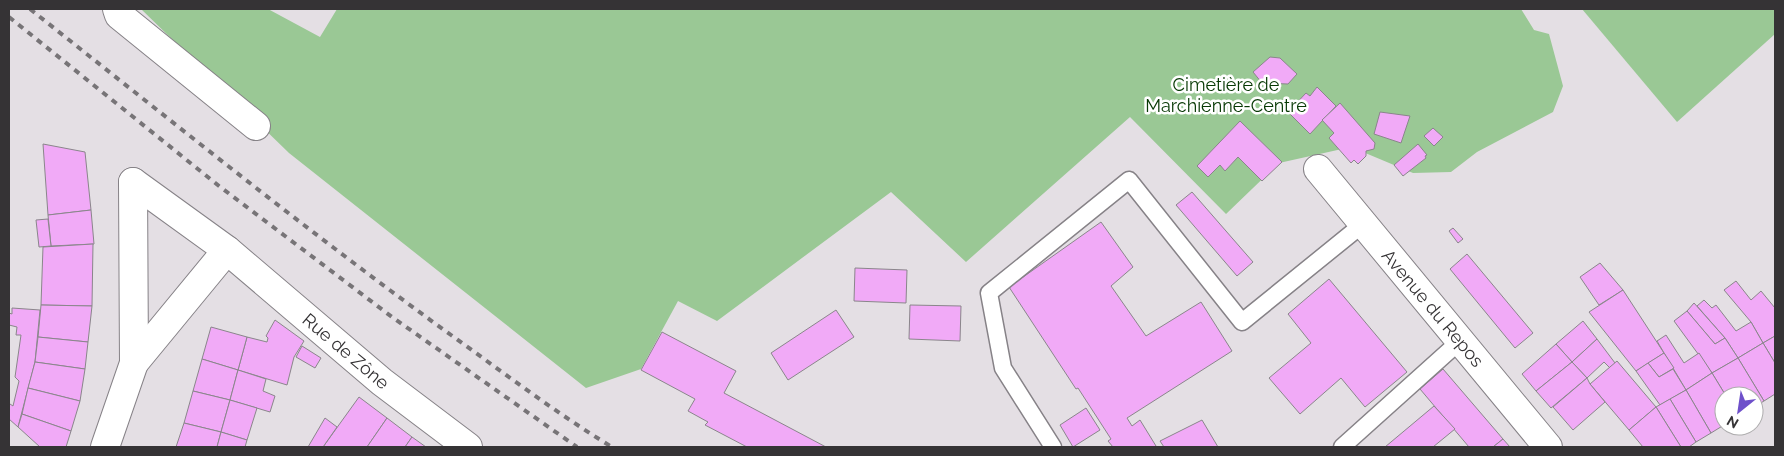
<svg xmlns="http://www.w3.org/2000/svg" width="1784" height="456" viewBox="0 0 1784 456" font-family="Raleway,sans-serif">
  <rect width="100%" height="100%" fill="#e4dfe4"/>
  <g fill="#9ac895">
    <path d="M141 9H268L320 37 337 9H1521L1534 30 1549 34 1563 86 1553 112 1477 152 1451 172 1413 173 1351 147 1279 163 1226 214 1130 117 966 262 891 192 717 321 678 301 641 369 586 388 289 153Z"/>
    <path d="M1582 9H1775V34L1677 122Z"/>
  </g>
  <g fill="#f1aaf7" stroke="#8a868b">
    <path d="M1270 57 1280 58 1297 74 1288 84 1262 83 1253 72Z"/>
    <path d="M1317 87 1336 106 1310 134 1288 112 1306 93 1310 96Z"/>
    <path d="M1340 103 1375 143 1374 149 1366 151V156L1358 164 1354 160 1351 163 1329 138 1334 133 1322 120Z"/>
    <path d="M1380 112 1410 116 1401 143 1374 134Z"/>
    <path d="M1240 121 1282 162 1262 181 1238 157 1225 171 1220 165 1208 177 1197 166Z"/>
    <path d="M1433 128 1443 137 1434 146 1424 136Z"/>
    <path d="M43 144 85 152 91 210 48 215Z"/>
    <path d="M1418 144 1427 155 1425 156 1426 158 1403 176 1394 165Z"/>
    <path d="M1192 192 1253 262 1237 276 1176 205Z"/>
    <path d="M91 210 94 244 51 246 48 215Z"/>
    <path d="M48 219 51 246 39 247 36 220Z"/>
    <path d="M1101 222 1133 267 1111 286 1146 336 1201 302 1232 351 1127 418 1132 426 1140 420 1156 446 1154 447H1113L1108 441 1111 439 1078 388 1076 389 1009 287Z"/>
    <path d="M1453 228 1463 239 1458 243 1449 231Z"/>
    <path d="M93 244 92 306 41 305 43 247Z"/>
    <path d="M1467 254 1533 333 1515 348 1450 269Z"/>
    <path d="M1600 263 1623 290 1599 305 1580 277Z"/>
    <path d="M855 268 907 270 906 303 854 301Z"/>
    <path d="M1329 279 1407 372 1365 407 1341 378 1300 414 1269 378 1311 343 1288 314Z"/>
    <path d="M1736 281 1751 300 1761 291 1775 308V336L1763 343 1751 322 1724 290Z"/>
    <path d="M1623 290 1664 353 1636 371 1589 312Z"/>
    <path d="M1704 300 1712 308 1716 305 1736 331 1751 322 1763 343 1738 358 1725 338 1697 306Z"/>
    <path d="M1694 303 1725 338 1715 344 1687 311Z"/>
    <path d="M41 305 92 306 88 342 38 337Z"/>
    <path d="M910 305 961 306 960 341 909 339Z"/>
    <path d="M12 308 40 310 35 362 18 427 9 419V405L10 404 13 406 19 381 15 377 21 335H16L17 327 9 325V313L12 314Z"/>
    <path d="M836 310 854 337 788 380 771 353Z"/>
    <path d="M1687 311 1715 344 1725 338 1738 358 1712 373 1674 321Z"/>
    <path d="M275 320 304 341 294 357 287 385 238 370 247 337 267 342 268 338 266 336Z"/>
    <path d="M1583 321 1597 339 1572 362 1556 344Z"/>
    <path d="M211 327 247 337 238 370 202 359Z"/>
    <path d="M662 332 736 371 724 393 826 447H747L705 425 708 422 688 411 695 399 641 370Z"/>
    <path d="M1666 335 1684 363 1699 353 1712 373 1686 390 1657 341Z"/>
    <path d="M1775 336V363L1763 343Z"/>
    <path d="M38 337 88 342 85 369 35 362Z"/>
    <path d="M1597 339 1615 363 1610 368 1604 362 1587 378 1572 362Z"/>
    <path d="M1763 343 1775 363V394L1764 401 1738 358Z"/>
    <path d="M1556 344 1572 362 1536 391 1522 374Z"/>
    <path d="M302 346 321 358 315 368 296 357Z"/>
    <path d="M1664 353 1674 368 1659 377 1648 363Z"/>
    <path d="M1738 358 1764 401 1754 407V396H1726L1712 373Z"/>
    <path d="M202 359 238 370 230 400 193 391Z"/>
    <path d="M1617 361 1656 407 1629 430 1590 384Z"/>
    <path d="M35 362 85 369 80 401 28 388Z"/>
    <path d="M1572 362 1587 378 1551 408 1536 391Z"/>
    <path d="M1648 363 1659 377 1673 369 1686 390 1660 405 1636 371Z"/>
    <path d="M1443 369 1503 439 1493 447H1469L1420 389Z"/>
    <path d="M238 370 266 379 263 391 275 396 270 412 230 400Z"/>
    <path d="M1712 373 1726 396H1724V425L1711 433 1686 390Z"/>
    <path d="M1587 378 1590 384 1605 402 1573 430 1553 407Z"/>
    <path d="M28 388 80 401 71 431 22 414Z"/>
    <path d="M1686 390 1711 433 1696 442 1670 399Z"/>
    <path d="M193 391 230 400 221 432 184 423Z"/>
    <path d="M359 397 387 418 367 447H323Z"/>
    <path d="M1670 399 1696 442 1689 447H1681L1656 407Z"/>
    <path d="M230 400 257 408 247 440 221 432Z"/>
    <path d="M1434 406 1455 429 1433 447H1385Z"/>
    <path d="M1656 407 1681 447H1643L1629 430Z"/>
    <path d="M1086 408 1100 430 1073 447 1060 425Z"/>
    <path d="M22 414 71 431 66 447H40L18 427Z"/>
    <path d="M325 418 337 427 323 447H308Z"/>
    <path d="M387 418 412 437 405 447H367Z"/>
    <path d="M1202 420 1218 447H1164L1160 441Z"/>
    <path d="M184 423 221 432 217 447H176Z"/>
    <path d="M221 432 247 440 245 447H217Z"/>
    <path d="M412 437 426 447H405Z"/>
    <path d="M1503 439 1510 447H1493Z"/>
  </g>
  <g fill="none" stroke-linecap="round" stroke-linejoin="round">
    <g stroke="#868287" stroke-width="19">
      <g id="service">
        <path d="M1053 447 1003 368 989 293 1129 180 1242 322 1363 224"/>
        <path d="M1342 447 1460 341"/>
      </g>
    </g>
    <g stroke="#868287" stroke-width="30">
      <g id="minor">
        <path d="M117 9 119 15 256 126"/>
        <path d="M1318 169 1548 447"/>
        <path d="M133 182 227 250 382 382 468 447"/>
        <path d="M134 363 227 250"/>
        <path d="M105 447 134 363 133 182"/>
      </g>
    </g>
    <use href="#service" stroke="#fff" stroke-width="16"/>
    <use href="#minor" stroke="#fff" stroke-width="28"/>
    <g stroke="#777477" stroke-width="4" stroke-dasharray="6 6" stroke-linecap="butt">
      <path d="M30 9C169 119 307 231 451 335 504 373 556 413 612 447"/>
      <path d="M9 17 219 186 392 317 577 447"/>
    </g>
  </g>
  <g text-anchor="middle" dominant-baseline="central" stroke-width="5" stroke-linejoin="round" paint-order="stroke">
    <g font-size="18" fill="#073904" stroke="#fff">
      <text x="1226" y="84">Cimetière de<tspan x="1226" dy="21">Marchienne-Centre</tspan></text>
    </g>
    <g font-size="18" fill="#353335" stroke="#fff">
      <text transform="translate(1433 308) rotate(50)">Avenue du Repos</text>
      <text transform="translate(346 351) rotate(40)">Rue de Zône</text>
    </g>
  </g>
  <rect width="1784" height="456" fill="none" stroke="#353335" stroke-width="20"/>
  <g transform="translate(1739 411) rotate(210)"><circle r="24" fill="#ffffff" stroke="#aeadae"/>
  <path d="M0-4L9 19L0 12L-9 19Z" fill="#6e50ca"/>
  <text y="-8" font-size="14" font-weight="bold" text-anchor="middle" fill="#353335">N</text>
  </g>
</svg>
